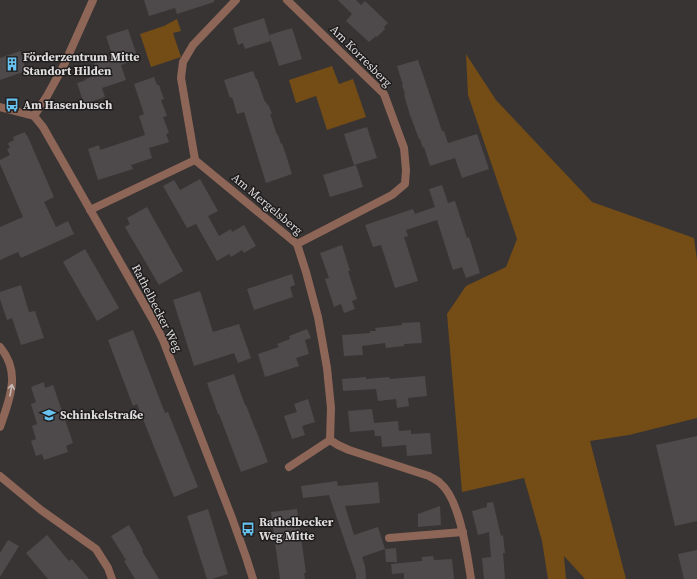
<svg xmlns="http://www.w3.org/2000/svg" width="697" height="579" viewBox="0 0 697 579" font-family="'Source Serif 4',serif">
  <rect width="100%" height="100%" fill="#383434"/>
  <g fill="#734c16">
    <path d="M177 19 181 31 173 33 181 57 151 67 140 34 164 26Z"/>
    <path d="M466 54 496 100 592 202 694 238 697 260V418L629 435 590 441 626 579H585L564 556 566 579H548L542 541 524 478 462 492 447 314 466 286 506 267 517 239 468 95Z"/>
    <path d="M332 66 339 84 353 79 366 117 327 130 316 96 296 103 289 80Z"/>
  </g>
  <g fill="#4e4a4c">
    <path d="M144 0H214V2L177 14 175 8 149 16Z"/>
    <path d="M338 0H356L361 5 365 1 388 23 384 27 385 29 377 37 376 36 369 42 346 21 352 14Z"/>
    <path d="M264 18 271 41 245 49 243 43 238 45 233 28Z"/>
    <path d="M292 28 302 59 279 66 269 35Z"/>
    <path d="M128 29 138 59 121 65 126 80 102 88 105 97 84 104 77 83 86 80 85 79 98 75 94 63 113 57 106 36Z"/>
    <path d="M20 51 26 71 0 80V58Z"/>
    <path d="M418 60 442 131H444L448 143 477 134 489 169 462 178 455 158 430 166 424 147 423 148 420 139H419L410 115 404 95 405 94 402 85H403L397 66Z"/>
    <path d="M253 71 256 79H257L265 102H266L267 105 268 104 272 114H270L277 135H278L281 144 282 143 292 174 266 183 244 112 237 114 232 97 230 98 224 80Z"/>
    <path d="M154 77 157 85H159L164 99 161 100 167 116 163 117 169 133 166 134 169 142 149 148 152 158 131 165 133 169 98 180 88 149 99 145 100 150 145 135 139 116 144 114 134 84Z"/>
    <path d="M367 127 377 158 354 165 344 134Z"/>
    <path d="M25 132 26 135H27L54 197 44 202 56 227 68 221 74 234 21 258 18 252 0 260V227L23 217 0 164V160L10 155 7 149 10 148 8 143 14 140 13 137Z"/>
    <path d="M356 165 363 187 330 197 323 175Z"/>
    <path d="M200 179 218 211 208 216 219 236 231 229 232 232 244 225 256 246 244 253 242 250 231 257 229 254 217 261 196 224 187 228 163 186 174 180 180 190Z"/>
    <path d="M442 185 448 203 455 201 467 238 469 237 480 273 466 278 462 267 453 270 437 220 406 230 408 236 404 237 418 281 395 288 381 245 373 247 365 225 413 209 415 214 435 207 429 189Z"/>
    <path d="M147 207 183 271 159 285 125 227 130 224 127 218Z"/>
    <path d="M342 245 350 271H348L357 299 352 301 355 309 344 313 341 304 334 307 325 279 329 278 320 253Z"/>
    <path d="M85 249 119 308 97 321 63 262Z"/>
    <path d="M292 274 295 285 290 287 293 297 254 310 247 289Z"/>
    <path d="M21 285 29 312 35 311 44 338 21 345 12 318 7 320 0 299V292Z"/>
    <path d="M200 291 213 332 239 324 251 358 238 363 234 353 194 366 173 300Z"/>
    <path d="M420 322 422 343 404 344V346L386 348 385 343 362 346 363 355 344 356 342 335 370 333V331H376L375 328 402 325V323Z"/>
    <path d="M307 329 311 338 305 340 309 354 296 358 299 366 265 377 258 354 279 347 277 344 290 339 289 336Z"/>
    <path d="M133 330 165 413 168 412 198 487 174 497 137 404 133 406 108 340Z"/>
    <path d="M234 374 245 405H246L256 431V430L268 462 241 472 219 414H218L207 383Z"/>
    <path d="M425 376 427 396 408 398 409 406 397 408 396 399 378 401 376 389 343 391 342 379 366 377V379L389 377 390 379Z"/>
    <path d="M44 382 45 388 53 385 73 443 66 446 68 452 44 460 42 454 36 456 31 441 36 439 32 426 37 424 31 404 36 402 31 387Z"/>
    <path d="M308 399 315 422 302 426 305 435 292 439 284 416 297 412 294 404Z"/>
    <path d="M372 409 374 423 398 421 399 431 411 430V434L430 433 432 454 407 456 406 445 382 447 381 436H375L374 430 350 432 348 411Z"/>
    <path d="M697 436V521L675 526 656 445Z"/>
    <path d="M337 481 338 486 378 482 380 503 345 506 354 535 378 527 385 549 362 557 365 566 366 579H356V574L329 495 303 498 301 486Z"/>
    <path d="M493 502 501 536 503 535 505 553H503L505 579H484L482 558 491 557 489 532 478 535 472 511 487 507V503Z"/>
    <path d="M440 506 441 525 418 527V514Z"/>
    <path d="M208 509 228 574 212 579H207L187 516Z"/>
    <path d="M297 509 306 573H304L305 579H280L271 512Z"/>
    <path d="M129 525 143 550 142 551 159 579H135L124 561 126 560 111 536Z"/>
    <path d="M47 535 69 561 72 559 89 579H48L26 553Z"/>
    <path d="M8 540 19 546 0 577V553Z"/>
    <path d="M396 548 397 562H386L385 549Z"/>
    <path d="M697 550V579H684L678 554Z"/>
    <path d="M433 556 434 560 452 559 454 579H404V573L392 574 391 564 422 561V557Z"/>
  </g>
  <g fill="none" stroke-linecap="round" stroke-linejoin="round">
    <g stroke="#8e6657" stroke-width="8">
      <path d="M287 0 384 94 404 148 406 170 405 184 392 195 297 244"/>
      <path d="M0 107 34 116 43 127 153 320 163 340 232 518 246 557 253 579"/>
      <path d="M34 116 47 96 64 65 93 0"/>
      <path d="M195 160 297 244 306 272 318 317 327 368 331 408 330 440 338 445 349 450 429 476C432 478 437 480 440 483 460 499 467 554 471 579"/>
      <path d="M195 160 181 78 183 62 193 45 236 0"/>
      <path d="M90 210 195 160"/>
      <path d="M0 347C22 373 9 400 0 427"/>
      <path d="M289 467 330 440"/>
      <path d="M0 476 41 510 96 549 108 568 112 579"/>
      <path d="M389 538 463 532"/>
    </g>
  </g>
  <defs><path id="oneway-shaft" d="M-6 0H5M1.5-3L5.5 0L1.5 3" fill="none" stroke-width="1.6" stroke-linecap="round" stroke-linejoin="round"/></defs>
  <use stroke="#c6b9b4" href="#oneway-shaft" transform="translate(11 390) rotate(-80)"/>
  <defs>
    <g id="building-bare" transform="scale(1.08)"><path d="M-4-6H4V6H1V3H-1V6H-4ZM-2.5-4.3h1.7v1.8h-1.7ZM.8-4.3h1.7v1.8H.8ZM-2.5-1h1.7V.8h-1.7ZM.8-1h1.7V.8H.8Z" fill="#69c3f1" stroke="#1e1c1c" stroke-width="2.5" paint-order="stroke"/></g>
    <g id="bus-bare" transform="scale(1.08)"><path d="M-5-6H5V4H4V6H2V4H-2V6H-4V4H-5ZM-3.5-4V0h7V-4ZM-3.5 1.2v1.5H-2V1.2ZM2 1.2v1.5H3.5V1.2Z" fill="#69c3f1" stroke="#1e1c1c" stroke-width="2.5" paint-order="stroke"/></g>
    <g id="school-bare" transform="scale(1.08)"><path d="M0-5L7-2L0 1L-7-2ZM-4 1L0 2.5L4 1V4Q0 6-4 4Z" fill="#69c3f1" stroke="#1e1c1c" stroke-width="2.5" paint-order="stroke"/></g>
  </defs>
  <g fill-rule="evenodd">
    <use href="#building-bare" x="12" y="64"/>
    <use href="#bus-bare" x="12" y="105"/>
    <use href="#school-bare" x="49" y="415"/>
    <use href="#bus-bare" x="248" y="529"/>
  </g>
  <g text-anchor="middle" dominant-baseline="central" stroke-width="3" stroke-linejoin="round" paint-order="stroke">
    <g font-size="12" fill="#dedcdc" stroke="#1e1c1c">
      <text transform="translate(361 56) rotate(45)">Am Korresberg</text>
      <text transform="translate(267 204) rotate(40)">Am Mergelsberg</text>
      <text transform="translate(157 308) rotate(63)">Rathelbecker Weg</text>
    </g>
    <g font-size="12" font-weight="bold" fill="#dedcdc" stroke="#1e1c1c" text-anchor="start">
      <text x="23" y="57">Förderzentrum Mitte<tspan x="23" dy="14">Standort Hilden</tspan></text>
      <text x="23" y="105">Am Hasenbusch</text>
      <text x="60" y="415">Schinkelstraße</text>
      <text x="259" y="522">Rathelbecker<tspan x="259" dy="14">Weg Mitte</tspan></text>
    </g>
  </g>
</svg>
